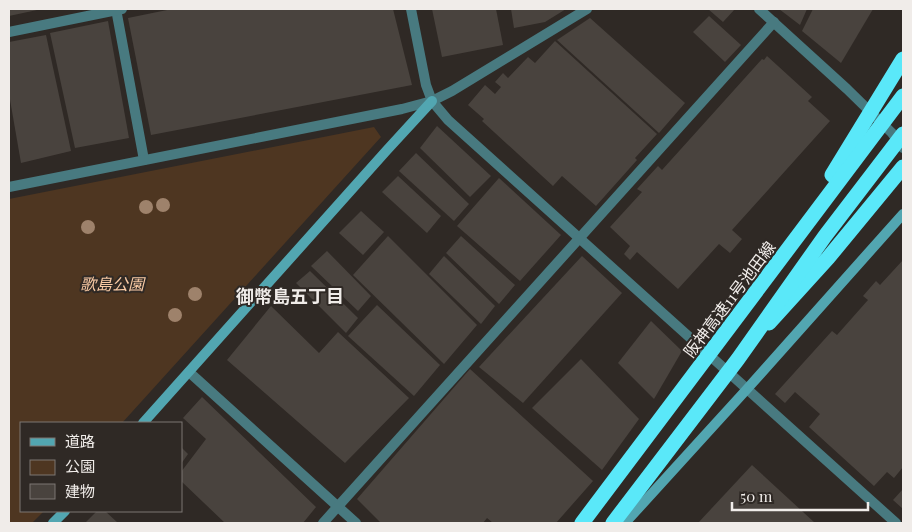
<svg xmlns="http://www.w3.org/2000/svg" width="912" height="532" viewBox="0 0 912 532" font-family="'Playfair Display','Noto Sans JP',serif">
  <rect width="100%" height="100%" fill="#2f2925"/>
  <path fill="#4e3621" d="M374 127 381 137 122 423H21V511H44L32 523H9V199Z"/>
  <g fill="#49433e">
    <path d="M9 9H37V10L9 16Z"/>
    <path d="M172 9H393L412 85 151 135 128 18Z"/>
    <path d="M432 9H496L503 45 442 57Z"/>
    <path d="M511 9H566L545 22 514 28Z"/>
    <path d="M708 9H735L723 22Z"/>
    <path d="M779 9H807L800 25Z"/>
    <path d="M813 9H873L841 63 802 31Z"/>
    <path d="M709 16 741 45 725 62 693 32Z"/>
    <path d="M590 18 685 103 659 133 557 40Z"/>
    <path d="M108 21 129 138 75 148 50 33Z"/>
    <path d="M46 35 71 151 21 163 9 94V42Z"/>
    <path d="M555 41 657 134 635 158 637 160 596 206 562 176 553 186 482 121 484 119 468 105 485 85 495 94 501 87 495 82 503 73 508 78 528 57 535 63Z"/>
    <path d="M767 56 812 97 808 101 830 121 732 230 742 239 730 253 719 244 678 289 637 252 630 260 624 254 630 246 610 227 642 192 637 189 658 166 662 170 762 59 764 60Z"/>
    <path d="M437 126 491 176 470 197 420 148Z"/>
    <path d="M416 153 469 204 454 221 399 171Z"/>
    <path d="M398 176 441 216 427 233 382 192Z"/>
    <path d="M499 178 561 235 520 281 457 226Z"/>
    <path d="M361 211 384 232 363 255 339 233Z"/>
    <path d="M388 236 477 325 444 364 353 275Z"/>
    <path d="M461 236 515 285 499 304 446 253Z"/>
    <path d="M327 251 371 296 358 311 311 266Z"/>
    <path d="M444 256 495 306 481 324 429 274Z"/>
    <path d="M582 256 622 293 523 403 479 367Z"/>
    <path d="M903 260V467L894 478 887 472 874 486 809 427 820 414 795 392 785 403 775 394 832 331 837 335 868 300 863 296 876 281 880 285Z"/>
    <path d="M310 271 358 318 346 333 296 283Z"/>
    <path d="M377 305 440 365 414 396 348 336Z"/>
    <path d="M271 306 319 353 338 332 409 398 345 463 227 360Z"/>
    <path d="M651 321 682 351 654 399 618 363Z"/>
    <path d="M581 359 639 419 602 470 532 408Z"/>
    <path d="M470 369 593 481 556 523H493L487 518 483 523H381L357 499Z"/>
    <path d="M202 397 316 507 303 523H225L181 481V472L206 439 183 418Z"/>
    <path d="M181 447 188 454 181 464Z"/>
    <path d="M752 465 815 523H698Z"/>
    <path d="M903 489V509L893 500Z"/>
    <path d="M97 511H105L118 523H85Z"/>
  </g>
  <g fill="none" stroke-linecap="round" stroke-linejoin="round">
    <g stroke="#487a80" stroke-width="10">
      <path d="M116 9 144 160"/>
      <path d="M411 9 426 85 432 101 448 120 896 523"/>
      <path d="M759 9 847 89 892 133 903 148"/>
      <path d="M9 32 122 9"/>
      <path d="M9 187 402 109 432 101 452 91 587 9"/>
      <path d="M189 372 356 523"/>
      <path d="M323 523 774 22"/>
    </g>
    <g stroke="#52a6b1" stroke-width="10">
      <path d="M143 423 387 150 432 101"/>
      <path d="M53 523 65 511"/>
      <path d="M625 523 747 389 903 214"/>
    </g>
    <path stroke="#5ae8f9" stroke-width="15" d="M769 323 828 258 903 167"/>
    <g stroke="#5ae8f9" stroke-width="15">
      <path d="M832 175 903 59"/>
      <path d="M582 523 903 96"/>
      <path d="M613 523 738 359 825 236 903 134"/>
    </g>
  </g>
  <g fill="#9e826b">
    <circle cx="163" cy="205" r="7"/>
    <circle cx="146" cy="207" r="7"/>
    <circle cx="88" cy="227" r="7"/>
    <circle cx="195" cy="294" r="7"/>
    <circle cx="175" cy="315" r="7"/>
  </g>
  <g text-anchor="middle" dominant-baseline="central" stroke-width="4" stroke-linejoin="round" paint-order="stroke">
    <g font-size="16" font-style="italic" fill="#f9caa4" stroke="#2f2925">
      <text x="112" y="283">歌島公園</text>
    </g>
    <g font-size="16" fill="#f0ece9" stroke="#2f2925">
      <text transform="translate(729 299) rotate(-53)">阪神高速11号池田線</text>
    </g>
    <g font-size="18" font-weight="bold" fill="#f0ece9" stroke="#2f2925">
      <text x="290" y="296">御幣島五丁目</text>
    </g>
  </g>
  <rect width="912" height="532" fill="none" stroke="#f0ece9" stroke-width="20"/>
  <rect x="20" y="422" width="162" height="90" fill="#2f2925" stroke="#7c7773"/>
  <rect x="30" y="438" width="25" height="8" fill="#52a6b1" stroke="#7c7773"/>
  <text x="65" y="447" font-size="15" fill="#f0ece9">道路</text>
  <rect x="30" y="460" width="25" height="15" fill="#4e3621" stroke="#7c7773"/>
  <text x="65" y="472" font-size="15" fill="#f0ece9">公園</text>
  <rect x="30" y="484" width="25" height="15" fill="#49433e" stroke="#7c7773"/>
  <text x="65" y="497" font-size="15" fill="#f0ece9">建物</text>
  <path d="M732 502v8h136v-8" fill="none" stroke="#f0ece9" stroke-width="2.5"/>
  <text x="740" y="502" font-size="15" fill="#f0ece9" stroke="#2f2925" stroke-width="4" paint-order="stroke">50 m</text>
</svg>
